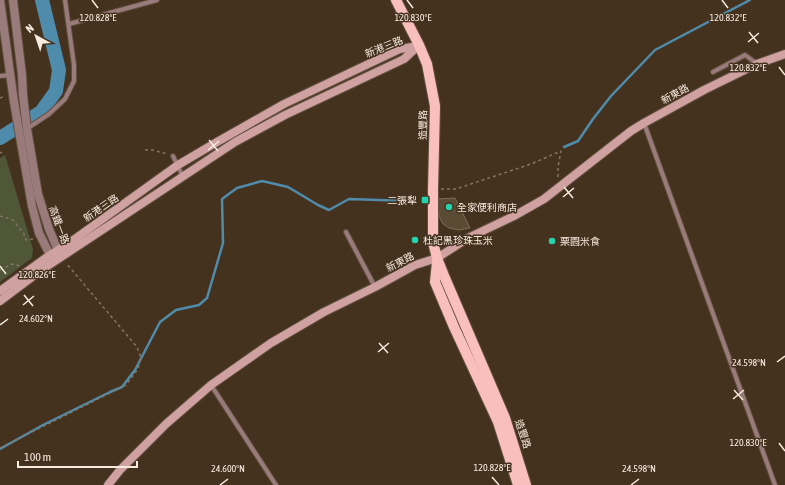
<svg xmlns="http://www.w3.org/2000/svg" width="785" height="485" viewBox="0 0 785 485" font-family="'Asap Condensed','Noto Sans TC',sans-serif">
  <rect width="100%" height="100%" fill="#45321e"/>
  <path fill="#4f5738" d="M5 155 33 249 32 258 0 282V158Z"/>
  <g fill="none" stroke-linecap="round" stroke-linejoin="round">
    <g stroke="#4f8cac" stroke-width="2.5">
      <path d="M564 147 578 141 593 119 611 96 655 50 750 0"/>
      <path d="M0 449 43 425 110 392 122 387 135 370 160 322 176 310 199 305 207 298 223 243 222 199 237 188 262 181 288 187 318 205 329 210 349 199 409 201"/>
    </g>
    <path stroke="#4f8cac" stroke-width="14" d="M0 138 41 112 56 91 59 70 42 0"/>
  </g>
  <path fill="#5b4b34" stroke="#7e6c54" d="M455 198 470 228 459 230 449 228 443 224 439 216 438 199Z"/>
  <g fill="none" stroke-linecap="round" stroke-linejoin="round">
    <g stroke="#614f3d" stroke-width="6">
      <g id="lane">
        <path d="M69 24 157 0"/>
        <path d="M713 72 745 55 756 63"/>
        <path d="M0 76 11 75"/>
        <path d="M644 123 775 485"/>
        <path d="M28 128 49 114 65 99 74 81V65L65 0"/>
        <path d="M173 156 183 177"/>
        <path d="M346 232 375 287"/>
        <path d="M211 385 276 485"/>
      </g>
    </g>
    <g stroke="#614f3d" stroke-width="10">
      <g id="street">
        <path d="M0 0 14 102 32 206 39 233 50 255 57 257"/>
        <path d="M13 0 22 75 23 95 27 129 38 194 49 229 60 255"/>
      </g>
    </g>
    <g stroke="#614f3d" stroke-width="10">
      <g id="secondary">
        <path d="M0 291 50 255 72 241 178 165 217 142 284 104 400 49 418 46"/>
        <path d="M0 301 40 271 235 142 285 115 404 59 419 45"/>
        <path d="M108 485 120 470 166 424 211 385 271 343 324 312 375 287 415 265 437 258 468 238 514 216 544 199 631 131 644 123 704 90 757 64 785 54"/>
      </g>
    </g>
    <g stroke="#614f3d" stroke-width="12">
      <g id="primary">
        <path d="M396 0 419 45 427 64 435 106 433 189V242L437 258 445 278 505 418 526 485"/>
        <path d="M437 262 435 282 454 327 498 422 518 485"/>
      </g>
    </g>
    <g stroke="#857463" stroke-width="1.5" stroke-dasharray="3 3" stroke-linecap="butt">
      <path d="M0 98 5 96"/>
      <path d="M145 150H152L168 154"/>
      <path d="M0 153 2 152"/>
      <path d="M441 189H456L531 164 561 151 558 167V177"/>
      <path d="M0 216 13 220 24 234 26 240 33 239"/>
      <path d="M0 270 12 264 21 266"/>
      <path d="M0 448 126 385 138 369 141 358 137 347 66 263"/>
    </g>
    <use href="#lane" stroke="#987b7a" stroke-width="4"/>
    <use href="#street" stroke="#987b7a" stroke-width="8"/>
    <use href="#secondary" stroke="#cfa1a0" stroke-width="8"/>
    <use href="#primary" stroke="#f9bfbc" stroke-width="10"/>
  </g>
  <path fill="none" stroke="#f7eade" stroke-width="1.5" d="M92 0 98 8M407 0 413 8M722 0 728 8M749 32 758 43M748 42 759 33M779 67 785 75M209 140 218 151M208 150 219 141M564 187 573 198M563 197 574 188M0 266 6 274M24 295 33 306M23 305 34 296M0 325 8 319M379 343 388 353M378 352 389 343M777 362 785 356M734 390 743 400M733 399 744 390M779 443 785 451M492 477 499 485M220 485 228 479M631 485 639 479"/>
  <g fill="#23d5af" stroke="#45321e" stroke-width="1.5">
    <rect x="421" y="196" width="8" height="8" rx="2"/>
    <circle cx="449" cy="207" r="4"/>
    <circle cx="415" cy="240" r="4"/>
    <circle cx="552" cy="241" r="4"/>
  </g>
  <g text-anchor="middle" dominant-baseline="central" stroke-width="3" stroke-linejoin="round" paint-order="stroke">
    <g font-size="10" fill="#f7eade" stroke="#45321e">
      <text transform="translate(384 47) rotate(-22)">新港三路</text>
      <text transform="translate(675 94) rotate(-28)">新東路</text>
      <text transform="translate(423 125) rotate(-89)">造豐路</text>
      <text transform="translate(101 208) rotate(-35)">新港三路</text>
      <text transform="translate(59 225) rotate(70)">高鐵一路</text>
      <text transform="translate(400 262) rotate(-27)">新東路</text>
      <text transform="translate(523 434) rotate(72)">造豐路</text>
    </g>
    <g font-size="10" fill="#f7eade" stroke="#45321e" text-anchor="start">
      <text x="417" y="200" text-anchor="end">二張犁</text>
      <text x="457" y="207">全家便利商店</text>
      <text x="423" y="240">杜記黑珍珠玉米</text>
      <text x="560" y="241">栗園米食</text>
    </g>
  </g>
  <g font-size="10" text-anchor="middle" fill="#f7eade" stroke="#45321e" stroke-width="3" stroke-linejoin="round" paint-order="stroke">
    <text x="413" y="21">120.830°E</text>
    <text x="728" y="21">120.832°E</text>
    <text x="98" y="21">120.828°E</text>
    <text x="748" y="71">120.832°E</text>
    <text x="37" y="278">120.826°E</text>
    <text x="36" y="322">24.602°N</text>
    <text x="749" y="366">24.598°N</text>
    <text x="748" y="446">120.830°E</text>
    <text x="492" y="471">120.828°E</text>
    <text x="228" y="472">24.600°N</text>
    <text x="639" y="472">24.598°N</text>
  </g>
  <g transform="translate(36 36) rotate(320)" stroke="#45321e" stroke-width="3" paint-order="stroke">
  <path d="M0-3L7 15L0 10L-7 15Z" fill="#f7eade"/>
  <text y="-6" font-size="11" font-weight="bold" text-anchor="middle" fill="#f7eade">N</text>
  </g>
  <path d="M18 461v6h119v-6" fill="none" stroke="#f7eade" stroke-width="2"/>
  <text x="24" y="461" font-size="12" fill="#f7eade" stroke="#45321e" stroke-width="3" paint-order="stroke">100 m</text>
</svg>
